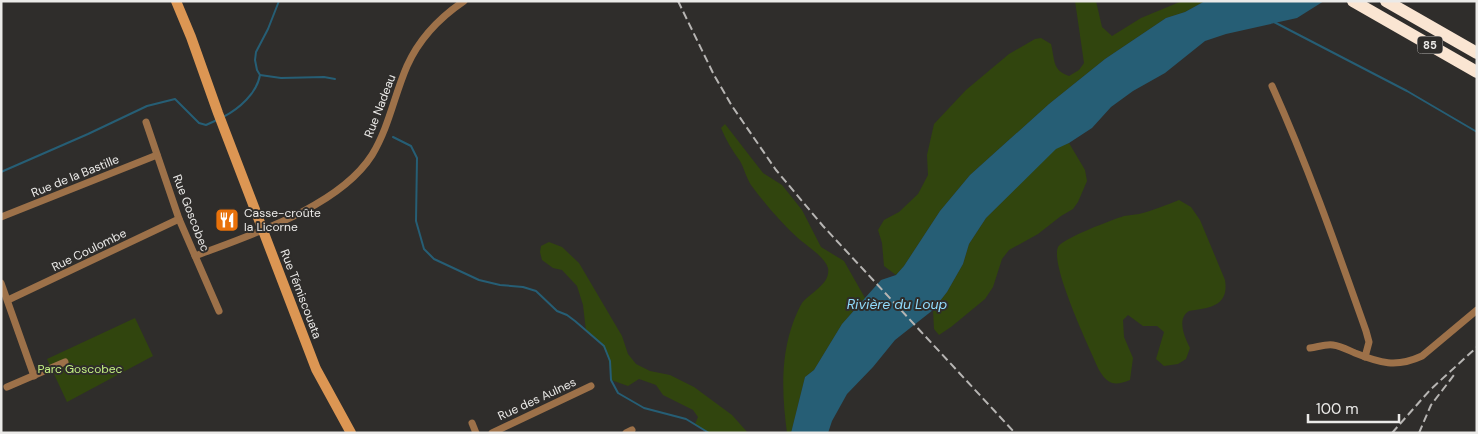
<svg xmlns="http://www.w3.org/2000/svg" width="1478" height="434" viewBox="0 0 1478 434" font-family="'DM Sans',sans-serif">
  <rect width="100%" height="100%" fill="#2f2d2b"/>
  <g fill="#31450e">
    <path d="M1075 1H1096L1102 27 1112 36 1141 18 1182 1H1205L1185 12 1166 18 1105 59 1049 104 970 175 940 211 904 266 896 275 884 266 882 243 878 230 884 220 899 212 918 194 928 175 927 155 934 124 966 90 1009 54 1035 39 1041 38 1051 44C1055 60 1052 70 1069 76L1079 70 1084 63Z"/>
    <path d="M725 124 763 173 782 185 802 210 821 247 844 261 865 298 842 324 814 370 805 377 791 433H787C782 395 780 357 794 320 796 315 799 308 802 303 810 293 831 284 828 268 825 257 807 246 799 239 781 223 765 204 751 185 746 177 744 168 740 161 732 150 726 140 721 128Z"/>
    <path d="M1069 143 1085 170 1087 181 1078 202 1073 209 1061 216 1038 234 1009 250 1002 259 993 287 985 299 951 327 939 335 934 329 933 310 947 292 963 264 969 244 986 218 1043 160 1056 148Z"/>
    <path d="M1179 200 1191 207 1200 220 1225 280C1228 299 1219 306 1201 309 1198 310 1192 310 1189 311 1176 319 1185 338 1190 348L1186 359 1178 364 1164 366 1156 359 1164 332 1157 326H1143L1128 315 1123 320 1124 337 1133 358 1130 380C1115 386 1108 385 1099 370 1090 349 1050 266 1058 247 1063 238 1112 220 1124 216 1129 215 1134 215 1139 214 1152 211 1166 205 1179 200Z"/>
    <path d="M549 242 562 247 579 263 622 336 628 354 636 364 650 371 670 375 694 387 732 415 748 433H707L695 424 698 417 693 410 663 395 656 385 639 379 628 386 611 380C609 354 607 346 586 331L583 305 577 286 562 270 553 268 542 260 540 252 541 246Z"/>
    <path d="M135 318 153 356 67 402 47 359Z"/>
  </g>
  <path fill="#265e75" d="M1205 1H1324L1297 18 1226 34 1205 41 1165 73 1133 91 1111 107 1092 128 1069 143 1056 149 986 218 969 244 963 264 947 292 933 310 895 340 873 367 847 394 832 421 828 433H791L805 377 814 370 842 324 865 298 881 280 896 275 904 266 940 211 970 175 1049 104 1105 59 1166 18 1185 12Z"/>
  <g fill="none" stroke-linecap="round" stroke-linejoin="round">
    <g stroke="#265e75" stroke-width="2">
      <path d="M1274 22 1407 91 1477 132"/>
      <path d="M260 75 257 70 255 60 256 52 268 29 279 1"/>
      <path d="M260 75 281 78 324 77 335 79"/>
      <path d="M223 117C239 109 257 93 260 75"/>
      <path d="M393 137 411 146 417 158 416 221 424 249 434 259 479 280 500 285 523 287 536 291 557 311 567 315 575 321 604 346 610 361 611 380 618 393 644 408 686 419 709 433"/>
      <path d="M1 172 88 134 147 106 175 99 199 123 206 125 217 120"/>
    </g>
    <g stroke="#9d7149" stroke-width="7">
      <path d="M1272 86C1308 166 1337 249 1366 331L1369 342 1365 357"/>
      <path d="M146 122 179 219 219 311"/>
      <path d="M1 217 157 155"/>
      <path d="M195 256C250 235 339 207 372 155 389 127 394 96 407 66 419 39 439 18 464 1"/>
      <path d="M1 283 34 376"/>
      <path d="M8 300 179 219"/>
      <path d="M1310 348C1318 347 1325 344 1333 345 1341 346 1348 350 1355 353 1380 363 1396 368 1422 356L1477 310"/>
      <path d="M7 387 65 362"/>
      <path d="M472 423 476 433"/>
      <path d="M492 433 591 386"/>
      <path d="M626 433 632 430"/>
    </g>
    <path stroke="#dc9653" stroke-width="10" d="M176 1 191 37 218 113 316 369 351 433"/>
    <g stroke="#fae5d2" stroke-width="12">
      <path d="M1353 1 1477 72"/>
      <path d="M1386 1 1477 53"/>
    </g>
    <g stroke="#b7b5b3" stroke-width="2" stroke-dasharray="8 4" stroke-linecap="butt">
      <path d="M678 1 714 75 732 106 776 170 823 226 1015 433"/>
      <path d="M1392 433 1430 390 1477 347"/>
      <path d="M1419 433 1431 405 1454 375"/>
    </g>
  </g>
  <defs>
    <g id="restaurant-square" transform="scale(1.25)"><rect x="-9" y="-9" width="18" height="18" rx="4" fill="#e8710a" stroke="#2f2d2b"/><path d="M-5-6h1v4h1v-4h1v4h1v-4h1v5L-1.5 .5V6h-2V.5L-5-1ZM5-6V6H3V1.5H1.5Q1.5-4 5-6Z" fill="#fff"/></g>
  </defs>
  <g fill-rule="evenodd">
    <use href="#restaurant-square" x="227" y="220"/>
  </g>
  <g text-anchor="middle" dominant-baseline="central" stroke-width="4" stroke-linejoin="round" paint-order="stroke">
    <rect fill="#2f2d2b" stroke="#b3b1af" stroke-width="1" x="1417.5" y="36.5" width="25" height="17" rx="4"/>
    <g font-size="11" font-weight="bold" fill="#ebeae8">
      <text x="1430" y="45">85</text>
    </g>
    <g font-size="12" fill="#ebeae8" stroke="#2f2d2b">
      <text transform="translate(380 106) rotate(-69)">Rue Nadeau</text>
      <text transform="translate(75 176) rotate(-22)">Rue de la Bastille</text>
      <text transform="translate(191 213) rotate(69)">Rue Goscobec</text>
      <text transform="translate(89 250) rotate(-26)">Rue Coulombe</text>
      <text transform="translate(301 294) rotate(69)">Rue Témiscouata</text>
      <text transform="translate(537 399) rotate(-25)">Rue des Aulnes</text>
    </g>
    <g font-size="12" fill="#ebeae8" stroke="#2f2d2b" text-anchor="start">
      <text x="244" y="213">Casse-croûte<tspan x="244" dy="14">la Licorne</tspan></text>
    </g>
    <g font-size="12" fill="#c2ee82" stroke="#2f2d2b">
      <text x="80" y="369">Parc Goscobec</text>
    </g>
    <g font-size="14" font-style="italic" fill="#91dbfc" stroke="#2f2d2b">
      <text x="897" y="304">Rivière du Loup</text>
    </g>
  </g>
  <rect width="1478" height="434" fill="none" stroke="#ebeae8" stroke-width="5"/>
  <path d="M1308 414v8h91v-8" fill="none" stroke="#ebeae8" stroke-width="2.5"/>
  <text x="1316" y="414" font-size="15" fill="#ebeae8" stroke="#2f2d2b" stroke-width="4" paint-order="stroke">100 m</text>
</svg>
